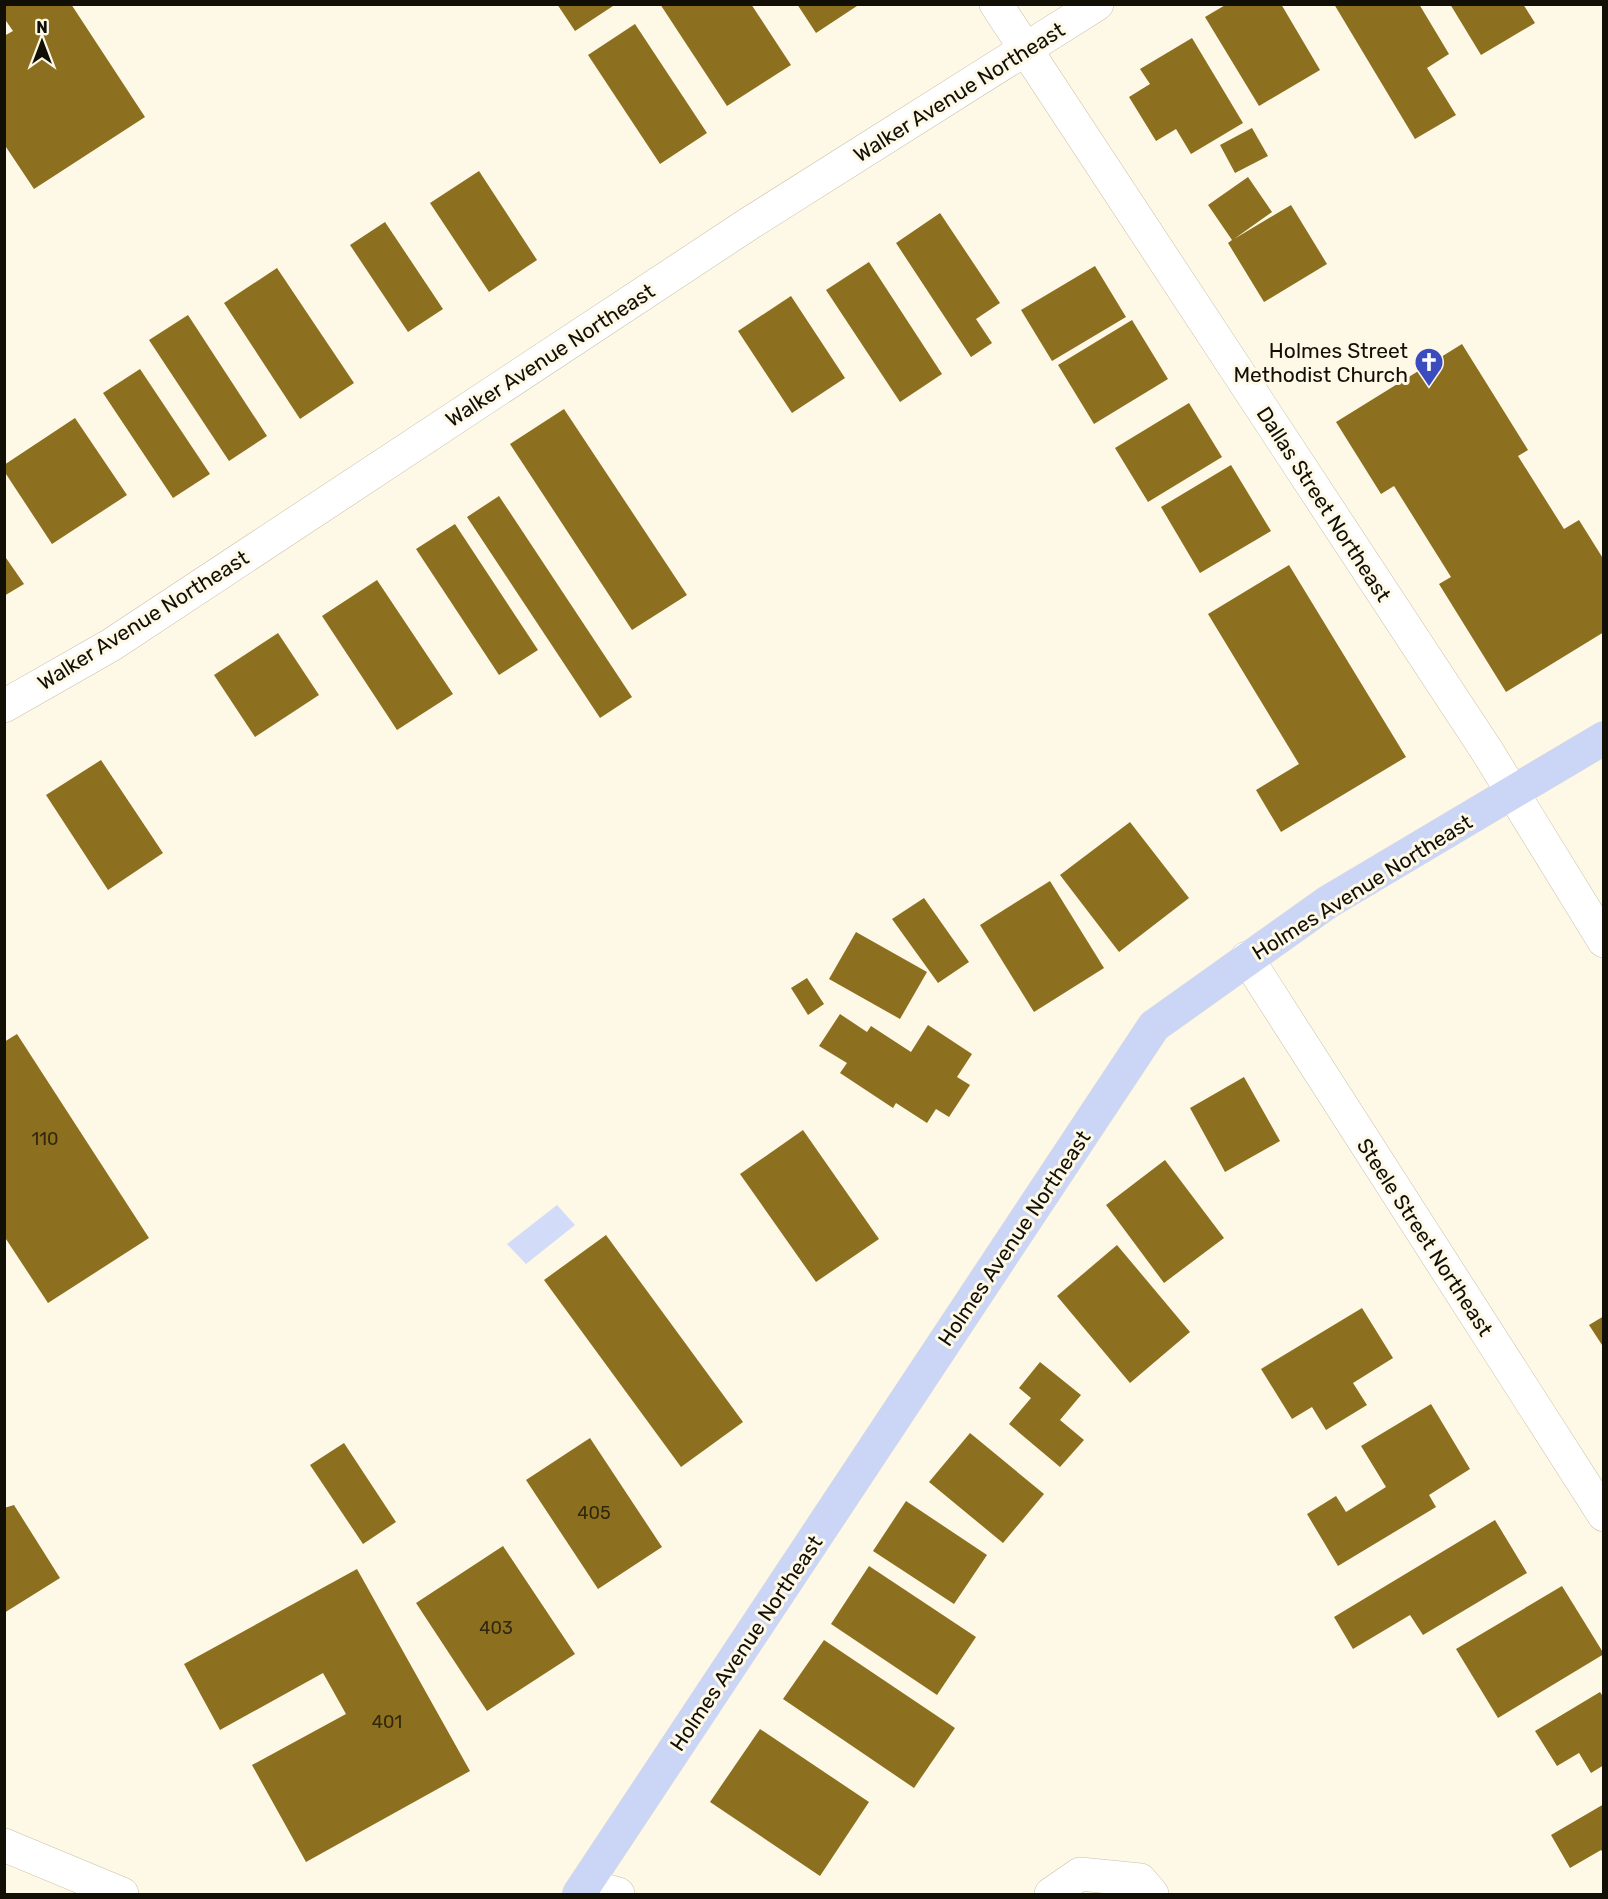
<svg xmlns="http://www.w3.org/2000/svg" width="1608" height="1899" viewBox="0 0 1608 1899" font-family="Rubik,sans-serif">
  <rect width="100%" height="100%" fill="#fef8e7"/>
  <path fill="#d2dcf9" d="M557 1205 575 1225 526 1264 507 1244Z"/>
  <g fill="#8c701f">
    <path d="M4 4H71L145 117 34 189 4 144V36L13 31 4 18Z"/>
    <path d="M557 4H616L575 31Z"/>
    <path d="M660 4H751L791 65 727 106Z"/>
    <path d="M797 4H860L816 33Z"/>
    <path d="M1227 4H1281L1320 70 1259 106 1205 17Z"/>
    <path d="M1334 4H1419L1449 54 1427 68 1456 115 1415 139Z"/>
    <path d="M1450 4H1523L1535 23 1481 55Z"/>
    <path d="M635 24 707 133 660 164 588 55Z"/>
    <path d="M1192 38 1243 123 1191 154 1176 129 1156 141 1129 97 1150 84 1140 69Z"/>
    <path d="M1252 128 1268 156 1235 173 1220 145Z"/>
    <path d="M479 171 537 260 489 292 430 203Z"/>
    <path d="M1248 177 1272 212 1234 239 1291 205 1327 264 1264 302 1228 243 1232 240 1208 205Z"/>
    <path d="M940 213 1000 303 976 319 992 343 971 357 896 243Z"/>
    <path d="M385 222 443 309 408 332 350 245Z"/>
    <path d="M869 262 942 374 900 402 826 290Z"/>
    <path d="M1095 266 1126 317 1052 361 1021 310Z"/>
    <path d="M277 268 354 383 300 419 224 303Z"/>
    <path d="M791 296 845 378 792 413 738 331Z"/>
    <path d="M188 315 267 436 229 461 149 340Z"/>
    <path d="M1132 320 1168 379 1094 424 1058 365Z"/>
    <path d="M1462 344 1528 450 1518 456 1564 529 1579 520 1604 560V632L1506 692 1439 584 1451 577 1394 486 1381 494 1336 422Z"/>
    <path d="M140 369 210 474 173 498 103 393Z"/>
    <path d="M1189 403 1222 457 1148 502 1115 448Z"/>
    <path d="M564 409 687 595 632 630 510 444Z"/>
    <path d="M75 418 127 495 52 544 4 471V465Z"/>
    <path d="M1231 465 1271 531 1200 573 1161 507Z"/>
    <path d="M499 496 632 697 600 718 467 517Z"/>
    <path d="M455 524 538 650 499 675 416 549Z"/>
    <path d="M4 555 24 584 4 596Z"/>
    <path d="M1289 565 1406 757 1281 832 1256 790 1299 764 1208 614Z"/>
    <path d="M377 580 453 694 397 730 322 616Z"/>
    <path d="M278 633 319 695 255 737 214 675Z"/>
    <path d="M101 760 163 853 108 890 46 795Z"/>
    <path d="M1130 822 1189 898 1119 952 1060 875Z"/>
    <path d="M1050 881 1104 968 1034 1012 980 925Z"/>
    <path d="M924 898 969 962 938 983 892 919Z"/>
    <path d="M856 932 927 972 900 1019 829 979Z"/>
    <path d="M807 978 824 1004 808 1015 791 988Z"/>
    <path d="M840 1014 867 1032 871 1026 911 1052 928 1025 972 1054 957 1077 970 1085 949 1117 936 1109 927 1123 896 1103 893 1108 840 1073 847 1063 819 1046Z"/>
    <path d="M17 1034 149 1238 48 1303 4 1236V1042Z"/>
    <path d="M1244 1077 1280 1141 1225 1172 1190 1108Z"/>
    <path d="M803 1130 879 1239 816 1282 740 1174Z"/>
    <path d="M1165 1160 1224 1238 1164 1283 1106 1205Z"/>
    <path d="M606 1235 743 1422 681 1467 544 1280Z"/>
    <path d="M1117 1245 1190 1332 1130 1383 1057 1296Z"/>
    <path d="M1362 1308 1393 1358 1353 1383 1367 1405 1326 1430 1312 1407 1292 1419 1261 1369Z"/>
    <path d="M1604 1316V1348L1589 1325Z"/>
    <path d="M1040 1362 1081 1395 1060 1420 1084 1440 1060 1467 1009 1424 1031 1398 1019 1388Z"/>
    <path d="M1431 1404 1470 1469 1429 1495 1436 1507 1338 1566 1307 1514 1336 1496 1346 1512 1386 1487 1361 1446Z"/>
    <path d="M970 1433 1044 1494 1003 1543 929 1482Z"/>
    <path d="M590 1438 662 1547 598 1589 526 1480Z"/>
    <path d="M344 1443 396 1522 363 1544 310 1465Z"/>
    <path d="M906 1501 987 1555 954 1604 873 1551Z"/>
    <path d="M14 1505 60 1578 4 1613V1508Z"/>
    <path d="M1495 1520 1527 1573 1423 1635 1410 1615 1353 1649 1334 1617Z"/>
    <path d="M503 1546 575 1654 487 1711 416 1603Z"/>
    <path d="M869 1566 976 1637 937 1695 831 1624Z"/>
    <path d="M357 1569 470 1771 306 1862 252 1765 346 1714 323 1673 220 1730 184 1664Z"/>
    <path d="M1562 1586 1604 1654 1498 1718 1456 1649Z"/>
    <path d="M824 1640 955 1728 914 1788 783 1699Z"/>
    <path d="M1600 1692 1604 1698V1765L1591 1773 1579 1753 1557 1766 1535 1731Z"/>
    <path d="M760 1729 869 1802 820 1876 710 1802Z"/>
    <path d="M1604 1804V1854L1601 1850 1570 1868 1551 1835Z"/>
  </g>
  <g fill="none" stroke-linecap="round" stroke-linejoin="round">
    <g stroke="#cac0a6" stroke-width="34">
      <g id="minor">
        <path d="M996 4 1487 751 1604 941"/>
        <path d="M4 706 111 645 750 223 1097 4"/>
        <path d="M1247 958 1604 1515"/>
        <path d="M4 1845 122 1894"/>
        <path d="M585 1885 618 1894"/>
        <path d="M1051 1894 1080 1874 1140 1880 1152 1894"/>
      </g>
    </g>
    <g stroke="#dedddc" stroke-width="34">
      <path id="major" d="M579 1894 1154 1026 1328 902 1604 738"/>
    </g>
    <use href="#minor" stroke="#fff" stroke-width="33"/>
    <use href="#major" stroke="#cbd6f6" stroke-width="33"/>
  </g>
  <defs>
    <g id="church-pin" transform="scale(1.5)"><path d="M0 17L-7.5 6A9.5 9.5 0 1 1 7.5 6Z" fill="#3b4cbf" stroke="#fef8e7"/><path d="M-1.2-6h2.4v3.5h3.3v2.4h-3.3V6h-2.4V-.1h-3.3v-2.4h3.3Z" fill="#fff"/></g>
  </defs>
  <g fill-rule="evenodd">
    <use href="#church-pin" x="1429" y="362"/>
  </g>
  <g text-anchor="middle" dominant-baseline="central" stroke-width="6" stroke-linejoin="round" paint-order="stroke">
    <g font-size="18" fill="#30270c">
      <text x="45" y="1139">110</text>
      <text x="594" y="1513">405</text>
      <text x="496" y="1628">403</text>
      <text x="387" y="1722">401</text>
    </g>
    <g font-size="21" fill="#120f06" stroke="#fef8e7">
      <text transform="translate(959 92) rotate(-32)">Walker Avenue Northeast</text>
      <text transform="translate(550 355) rotate(-33)">Walker Avenue Northeast</text>
      <text transform="translate(1324 504) rotate(57)">Dallas Street Northeast</text>
      <text transform="translate(143 620) rotate(-32)">Walker Avenue Northeast</text>
      <text transform="translate(1362 887) rotate(-32)">Holmes Avenue Northeast</text>
      <text transform="translate(1425 1237) rotate(57)">Steele Street Northeast</text>
      <text transform="translate(1014 1238) rotate(-56)">Holmes Avenue Northeast</text>
      <text transform="translate(746 1643) rotate(-56)">Holmes Avenue Northeast</text>
    </g>
    <g font-size="21" fill="#120f06" stroke="#fef8e7" text-anchor="end">
      <text x="1408" y="350">Holmes Street<tspan x="1408" dy="24">Methodist Church</tspan></text>
    </g>
  </g>
  <rect width="1608" height="1899" fill="none" stroke="#120f06" stroke-width="12"/>
  <g transform="translate(42 42)" stroke="#fef8e7" stroke-width="4.5" paint-order="stroke">
  <path d="M0-4.5L10 22L0 15L-10 22Z" fill="#120f06"/>
  <text y="-9" font-size="16" font-weight="bold" text-anchor="middle" fill="#120f06">N</text>
  </g>
</svg>
